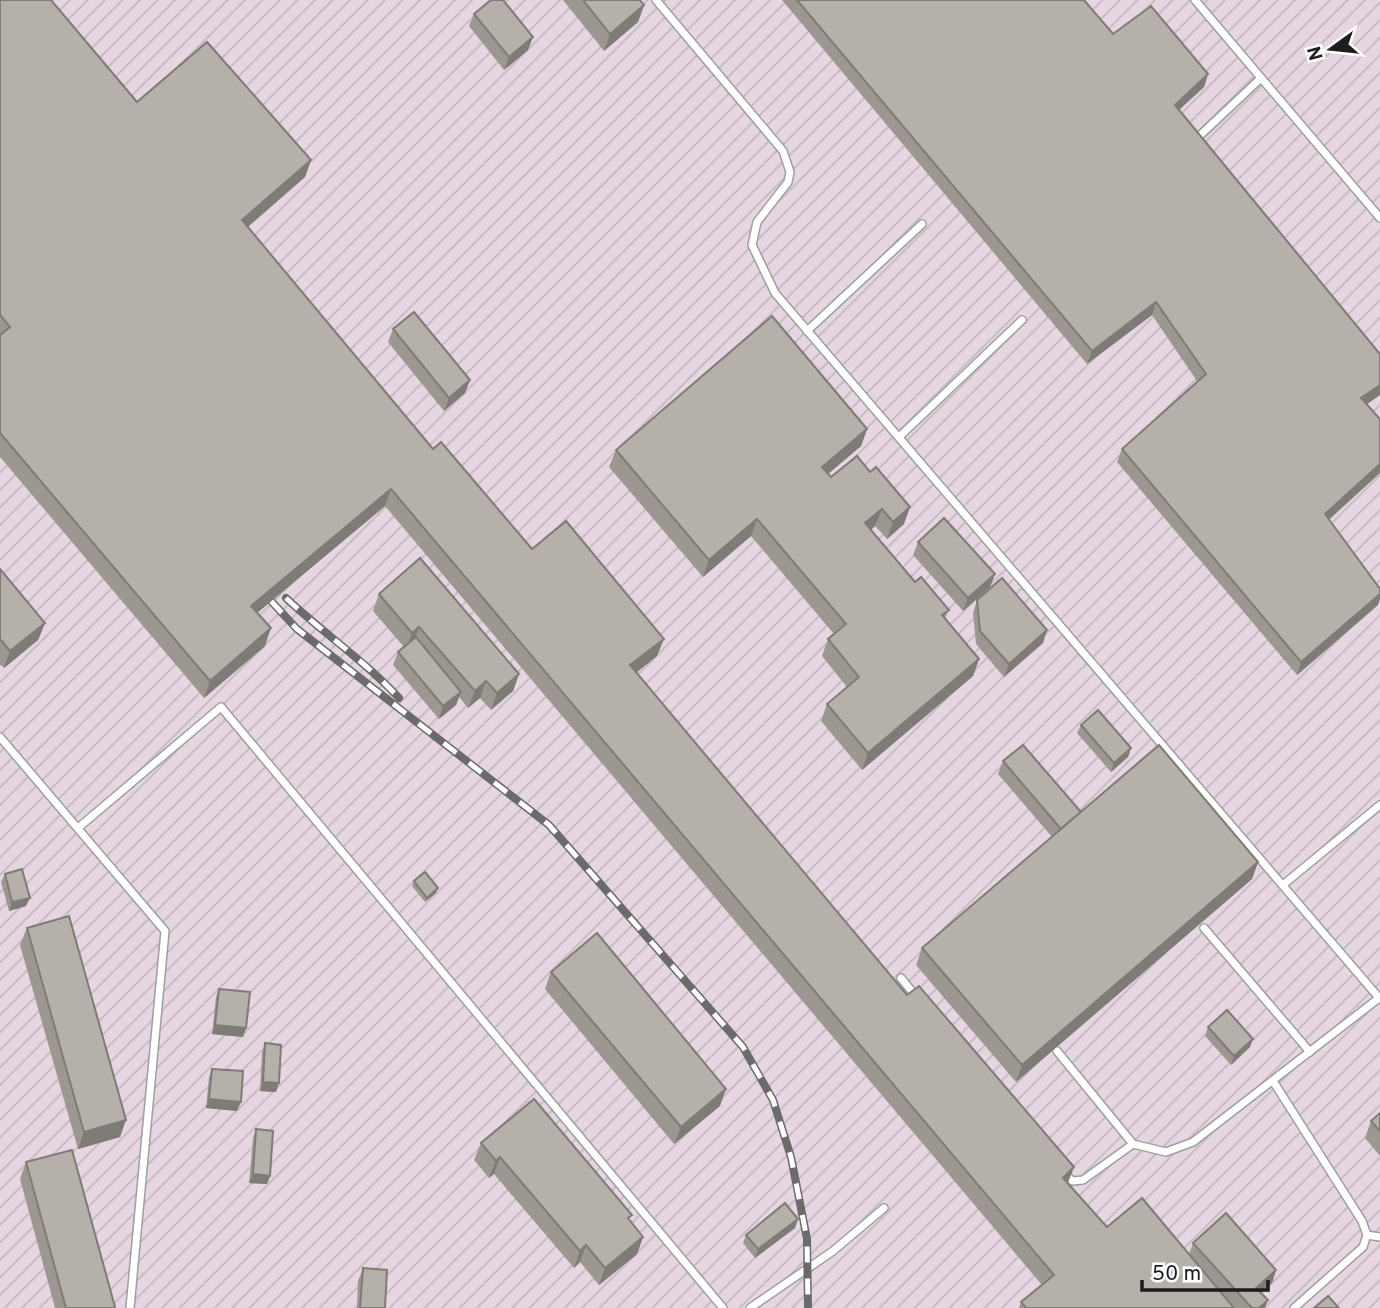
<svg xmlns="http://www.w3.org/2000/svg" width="1380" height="1308" viewBox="0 0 1380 1308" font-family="Overpass,sans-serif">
  <defs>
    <pattern id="industrial-furrows" width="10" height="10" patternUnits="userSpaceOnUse" patternTransform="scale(1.75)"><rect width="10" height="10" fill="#e5d6e1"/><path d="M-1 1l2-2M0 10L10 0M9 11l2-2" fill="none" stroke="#c4b7c1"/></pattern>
  </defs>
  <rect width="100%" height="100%" fill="#edebe4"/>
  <rect fill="url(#industrial-furrows)" x="0" y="0" width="1380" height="1308"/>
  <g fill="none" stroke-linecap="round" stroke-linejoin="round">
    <g stroke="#9e9e9e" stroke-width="10">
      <g id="lane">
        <path d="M656 0 783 151 790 172 788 182 757 222 752 245 775 293 1380 999"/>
        <path d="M1195 0 1380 218"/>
        <path d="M1194 141 1261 78"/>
        <path d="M807 331 922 224"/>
        <path d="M899 437 1022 320"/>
        <path d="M0 737 165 931 130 1308"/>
        <path d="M78 828 221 707 723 1308"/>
        <path d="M1284 884 1380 805"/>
        <path d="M1204 928 1310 1052"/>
        <path d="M901 978 918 999"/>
        <path d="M1057 1051 1133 1144 1166 1152 1193 1142 1379 998"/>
        <path d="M1273 1081 1362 1221 1367 1235 1363 1247 1294 1308"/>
        <path d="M1063 1171 1072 1181 1083 1180 1133 1144"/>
        <path d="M1367 1235 1380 1237"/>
        <path d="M750 1308 833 1251 884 1208"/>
      </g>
    </g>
    <use href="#lane" stroke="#fff" stroke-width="7"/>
    <g stroke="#6b6b6b" stroke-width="8">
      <g id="rail">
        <path d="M286 598C323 633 365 661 399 698"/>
        <path d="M271 601 297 629 549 825 743 1047 773 1100 791 1157 807 1239 808 1308"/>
      </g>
    </g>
    <use href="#rail" stroke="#fff" stroke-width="5" stroke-dasharray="16" stroke-linecap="butt"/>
  </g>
  <g fill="#9d9792">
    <path d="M0 0 137 102 311 160 305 177 248 227 433 449 532 549 657 656 636 673 907 995 1074 1167 1068 1183 1107 1227 1189 1254 1193 1243 1276 1270 1272 1283 1260 1293 1265 1308H1235L1219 1289 1234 1308H1019L1021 1302 1042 1285 385 506 257 613 265 646 204 698 0 457Z"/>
    <path d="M563 0H640L644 5 638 22 604 51Z"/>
    <path d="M782 0H1084L1113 34 1208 74 1204 87 1179 110 1380 354V395L1367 404 1380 473 1329 520 1378 605 1297 675 1117 462 1122 449 1197 381 1152 315 1087 364Z"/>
    <path d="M474 14 528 50 504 70 469 26Z"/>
    <path d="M393 329 470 380 465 393 444 411 388 342Z"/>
    <path d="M867 429 861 446 828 474 831 477 857 456 904 524 887 539 875 526 871 530 915 582 949 610 945 618 979 659 973 676 862 770 821 721 827 704 847 687 822 656 828 639 834 634 751 536 703 577 609 467 616 450Z"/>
    <path d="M918 542 995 574 990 587 963 611 913 555Z"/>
    <path d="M0 569 45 623 38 640 4 668 0 664Z"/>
    <path d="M379 594 519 674 513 691 491 710 480 698 468 708 459 697 456 705 439 719 393 665 398 652 404 647 373 611Z"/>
    <path d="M977 600 1043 643 1004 677 976 644 973 613Z"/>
    <path d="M1081 725 1131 748 1128 757 1111 772 1077 733Z"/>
    <path d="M1003 761 1081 812 1258 862 1252 879 1016 1082 916 965 922 948 1052 837 998 774Z"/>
    <path d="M5 874 26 906 9 911 1 882Z"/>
    <path d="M414 881 436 893 425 902 412 886Z"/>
    <path d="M27 928 120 1137 78 1149 20 945Z"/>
    <path d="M551 972 720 1106 674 1144 545 989Z"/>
    <path d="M219 989 246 1028 243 1037 212 1034 216 997Z"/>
    <path d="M1208 1027 1250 1047 1231 1065 1205 1036Z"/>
    <path d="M265 1043 276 1092 260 1091 262 1052Z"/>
    <path d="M212 1069 237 1111 206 1108 209 1077Z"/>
    <path d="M1380 1113V1156L1365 1138 1371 1121Z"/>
    <path d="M256 1129 270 1176 267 1184 249 1183 253 1138Z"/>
    <path d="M481 1143 630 1221 643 1237 637 1254 599 1285 580 1262 574 1268 494 1174 489 1178 474 1160Z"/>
    <path d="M26 1162 114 1308H55L20 1179Z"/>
    <path d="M795 1228 755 1258 743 1243 746 1235Z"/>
    <path d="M363 1268 385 1308H357L358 1281Z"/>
  </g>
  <g fill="#7f7b77">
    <path d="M644 5 638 22 604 51 610 34Z"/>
    <path d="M533 37 528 50 504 70 509 57Z"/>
    <path d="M1208 74 1204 87 1170 118 1175 105Z"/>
    <path d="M311 160 305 177 236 237 242 220Z"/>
    <path d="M1156 302 1152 315 1087 364 1092 351Z"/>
    <path d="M470 380 465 393 444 411 449 398Z"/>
    <path d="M1380 385V395L1357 411 1361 398Z"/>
    <path d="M867 429 861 446 816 484 822 467Z"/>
    <path d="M1380 464V473L1320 527 1325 514Z"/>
    <path d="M391 489 385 506 245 623 251 606Z"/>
    <path d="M910 507 904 524 887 539 893 522Z"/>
    <path d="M882 509 875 526 859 540 865 523Z"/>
    <path d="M757 519 751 536 703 577 709 560Z"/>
    <path d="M995 574 990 587 963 611 968 598Z"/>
    <path d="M1380 594V599L1378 605 1297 675 1301 662Z"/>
    <path d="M45 623 38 640 4 668 10 651Z"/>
    <path d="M419 627 413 644 406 650 412 633Z"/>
    <path d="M271 628 265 646 204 698 210 681Z"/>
    <path d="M1047 630 1043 643 1004 677 1009 664Z"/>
    <path d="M664 639 657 656 624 682 630 665Z"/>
    <path d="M979 659 973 676 862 770 868 753Z"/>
    <path d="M519 674 513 691 491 710 497 693Z"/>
    <path d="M486 681 480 698 468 708 475 691Z"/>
    <path d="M461 692 456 705 439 719 443 706Z"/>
    <path d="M1131 748 1128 757 1111 772 1114 763Z"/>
    <path d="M1258 862 1252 879 1016 1082 1022 1065Z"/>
    <path d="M438 888 436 893 425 902 427 898Z"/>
    <path d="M30 898 26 906 9 911 12 902Z"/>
    <path d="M215 1025 246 1028 243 1037 212 1034Z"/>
    <path d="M1253 1039 1250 1047 1231 1065 1234 1056Z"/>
    <path d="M263 1082 279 1083 276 1092 260 1091Z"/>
    <path d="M726 1089 720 1106 674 1144 681 1127Z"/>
    <path d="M209 1099 241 1102 237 1111 206 1108Z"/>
    <path d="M126 1120 120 1137 78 1149 84 1132Z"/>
    <path d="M500 1157 494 1174 489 1178 496 1161Z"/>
    <path d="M1074 1167 1067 1184 1063 1178Z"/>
    <path d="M253 1174 270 1176 267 1184 249 1183Z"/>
    <path d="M798 1219 795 1228 755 1258 758 1249Z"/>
    <path d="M643 1237 637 1254 599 1285 605 1268Z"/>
    <path d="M586 1245 580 1262 574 1268 580 1251Z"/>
    <path d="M1276 1270 1272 1283 1251 1301 1256 1288Z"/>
    <path d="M1268 1300 1265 1308H1259Z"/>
  </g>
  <g fill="#b6b0aa" stroke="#7f7b77" stroke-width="2">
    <path d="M0 0H51L137 102 207 42 311 160 242 220 433 449 441 442 532 549 566 521 664 639 630 665 907 995 919 986 1074 1167 1063 1178 1107 1227 1142 1198 1234 1308H1026L1021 1302 1054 1275 391 489 251 606 271 628 210 681 0 433V335L10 327 0 315Z"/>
    <path d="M491 0H503L533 37 509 57 474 14Z"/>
    <path d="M583 0H640L644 5 610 34Z"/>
    <path d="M797 0H1084L1113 34 1151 6 1208 74 1175 105 1380 354V385L1361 398 1380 419V464L1325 514 1380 589V594L1301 662 1122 449 1206 374 1156 302 1092 351Z"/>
    <path d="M414 312 470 380 449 398 393 329Z"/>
    <path d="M772 316 867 429 822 467 831 477 857 456 870 472 876 467 910 507 893 522 882 509 865 523 915 582 921 577 949 610 942 615 979 659 868 753 827 704 859 677 828 639 846 624 757 519 709 560 616 450Z"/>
    <path d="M944 518 995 574 968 598 918 542Z"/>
    <path d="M420 558 519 674 497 693 486 681 475 691 419 627 412 633 379 594Z"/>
    <path d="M0 569 45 623 10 651 0 639Z"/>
    <path d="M1002 578 1047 630 1009 664 980 631 977 600Z"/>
    <path d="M416 637 461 692 443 706 398 652Z"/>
    <path d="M1098 710 1131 748 1114 763 1081 725Z"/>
    <path d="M1023 745 1081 812 1061 829 1003 761Z"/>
    <path d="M1159 745 1258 862 1022 1065 922 948Z"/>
    <path d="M22 869 30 898 12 902 5 874Z"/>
    <path d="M425 872 438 888 427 898 414 881Z"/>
    <path d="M69 916 126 1120 84 1132 27 928Z"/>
    <path d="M597 933 726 1089 681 1127 551 972Z"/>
    <path d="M219 989 250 992 246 1028 215 1025Z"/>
    <path d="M1227 1010 1253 1039 1234 1056 1208 1027Z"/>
    <path d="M265 1043 281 1045 279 1083 263 1082Z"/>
    <path d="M212 1069 243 1071 241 1102 209 1099Z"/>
    <path d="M534 1099 632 1215 628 1218 643 1237 605 1268 586 1245 580 1251 500 1157 496 1161 481 1143Z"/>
    <path d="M1380 1113V1131L1371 1121Z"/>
    <path d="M256 1129 273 1131 270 1176 253 1174Z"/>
    <path d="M72 1150 115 1307 113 1308H66L26 1162Z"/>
    <path d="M785 1203 798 1219 758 1249 746 1235Z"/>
    <path d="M1226 1213 1276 1270 1256 1288 1268 1300 1259 1308H1252L1193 1243Z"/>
    <path d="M363 1268 387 1270 385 1308H360Z"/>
    <path d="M1328 1296 1339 1308H1314Z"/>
  </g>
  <g transform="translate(1331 49) rotate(255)" stroke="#ffffff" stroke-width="5" paint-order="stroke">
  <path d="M0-5L12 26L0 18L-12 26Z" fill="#1d1d1d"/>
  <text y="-10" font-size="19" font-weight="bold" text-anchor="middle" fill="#1d1d1d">N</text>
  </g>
  <path d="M1142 1280v10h126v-10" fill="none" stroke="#1d1d1d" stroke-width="3.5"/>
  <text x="1152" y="1280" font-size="21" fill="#1d1d1d" stroke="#ffffff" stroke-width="5" paint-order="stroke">50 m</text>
</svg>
